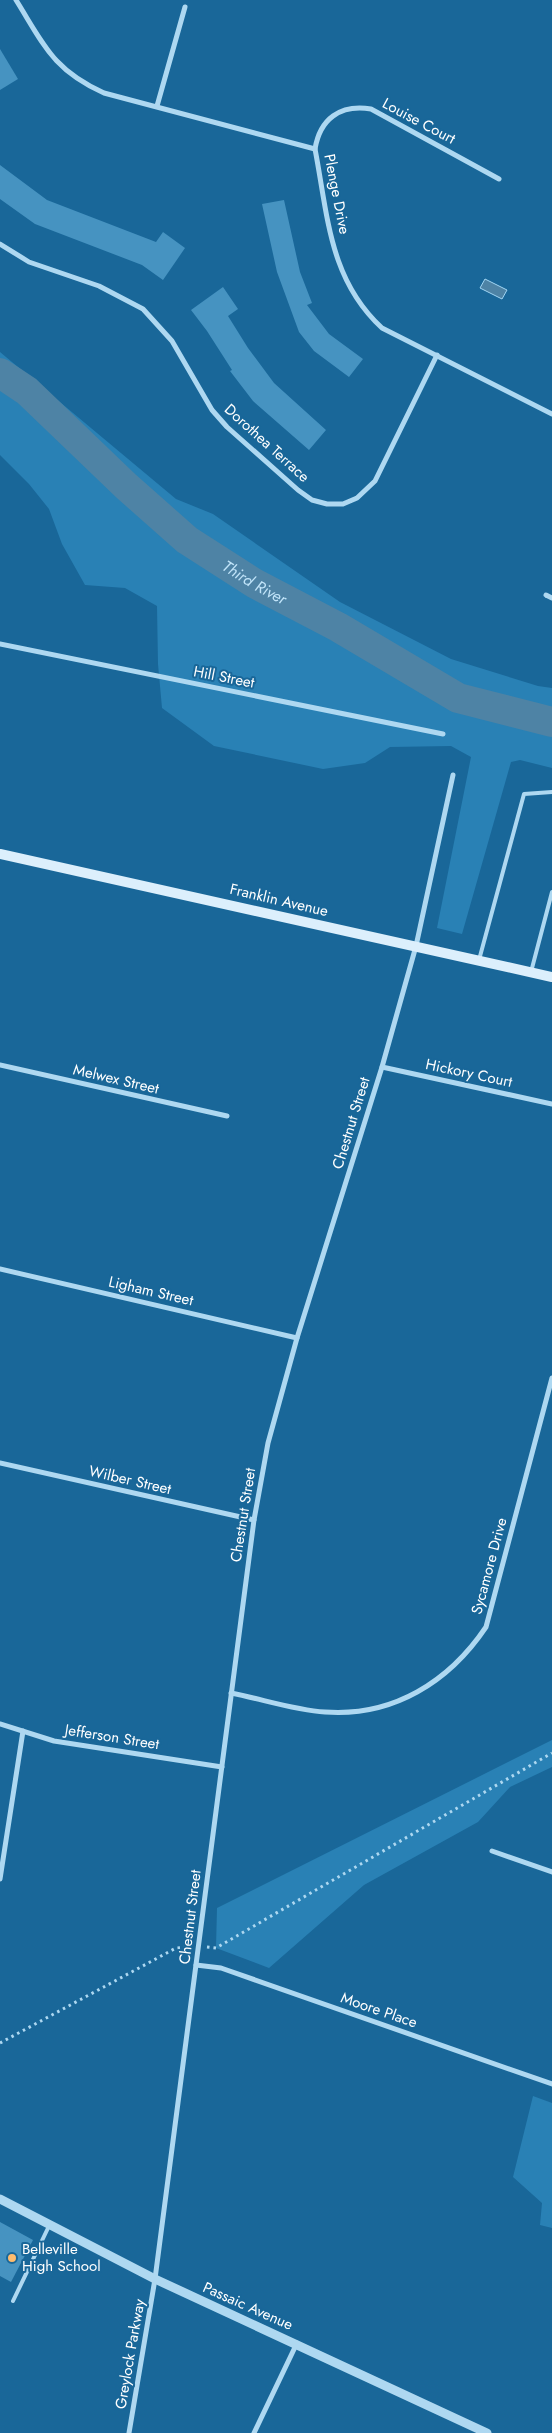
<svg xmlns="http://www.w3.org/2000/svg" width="552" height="2433" viewBox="0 0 552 2433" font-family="Jost,sans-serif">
  <rect width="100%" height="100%" fill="#196799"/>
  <g fill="#2981b5">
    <path d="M0 352 176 499 213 514 340 602 451 659 538 686 552 688V768L520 760 511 762 462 934 437 928 471 757 451 746 390 747 365 763 323 769 214 746 162 708 158 664 157 606 125 588 85 585 62 544 49 509 29 484 0 455Z"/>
    <path d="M552 1740V1767L510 1787 478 1822 364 1885 269 1968 216 1948 217 1908Z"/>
    <path d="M533 2096 552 2103V2228L540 2225 542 2203 513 2177Z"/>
  </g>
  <path fill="#4e83a5" stroke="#a1d5f3" d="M485 279 507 290 502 299 480 288Z"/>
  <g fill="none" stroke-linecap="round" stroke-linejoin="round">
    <path stroke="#4e83a5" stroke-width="30" id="s1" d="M0 373 27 391 126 486 187 540 254 583 338 627 458 698 552 722"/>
  </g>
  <g fill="#4693c1">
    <path d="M0 49 18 79 0 90Z"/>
    <path d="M0 165 47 200 156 242 163 232 185 248 163 280 142 265 35 224 0 199Z"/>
    <path d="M284 200 300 272 312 303 307 305 329 334 363 359 349 377 314 351 299 332 277 272 262 204Z"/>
    <path d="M223 287 238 309 228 316 248 348 274 383 326 430 309 450 253 401 230 371 232 370 207 331 191 310Z"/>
    <path d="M0 2222 33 2240 11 2282 0 2276Z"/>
  </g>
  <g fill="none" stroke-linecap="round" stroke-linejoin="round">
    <g stroke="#aed8f1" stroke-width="3" stroke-dasharray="2.5 4" stroke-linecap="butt">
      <path d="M207 1947 216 1948 552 1753"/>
      <path d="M0 2043 176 1948 188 1947"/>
    </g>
    <g stroke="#aed8f1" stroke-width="4">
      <path d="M479 960 524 794 552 792"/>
      <path d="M531 972 552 892"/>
      <path d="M13 2301 49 2226"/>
    </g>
    <g stroke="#aed8f1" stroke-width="5">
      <path d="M16 0C44 45 53 70 104 93L315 149"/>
      <path d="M157 106 185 7"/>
      <path d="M499 179 371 109C340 104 320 119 315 149 328 216 329 279 382 328L552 414"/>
      <path d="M0 244 29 262 99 286 143 309 172 341 212 410 227 427 298 490 312 500 327 504H343L357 498 375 481 437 355"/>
      <path d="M546 595 552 598"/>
      <path d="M0 644 443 734"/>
      <path d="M0 1065 227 1116"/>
      <path d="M382 1067 552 1104"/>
      <path d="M0 1269 297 1338"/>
      <path d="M0 1463 254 1520"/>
      <path d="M231 1693C262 1699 294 1710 325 1712 393 1717 449 1682 486 1627L552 1378"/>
      <path d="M0 1724 54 1741 222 1767"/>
      <path d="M492 1851 552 1872"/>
      <path d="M0 1879 23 1731"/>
      <path d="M196 1965 221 1968 552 2084"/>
      <path d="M129 2433 155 2279 254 1520 268 1443 297 1338 382 1067 416 946 453 775"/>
      <path d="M254 2433 297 2343"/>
    </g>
    <path stroke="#aed8f1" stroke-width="9" d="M0 2199 155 2279 487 2433"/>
    <path stroke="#dceffc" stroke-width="10" d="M0 854 552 977"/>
  </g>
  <circle fill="#ffbc6e" stroke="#196799" stroke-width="2" cx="12" cy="2258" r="5"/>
  <g text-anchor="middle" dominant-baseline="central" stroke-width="4" stroke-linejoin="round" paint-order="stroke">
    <g font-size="15" fill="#fff" stroke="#196799">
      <text transform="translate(419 121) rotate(28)">Louise Court</text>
      <text transform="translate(337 194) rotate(79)">Plenge Drive</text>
      <text transform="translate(267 443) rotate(42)">Dorothea Terrace</text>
      <text transform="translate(224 677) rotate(11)">Hill Street</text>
      <text transform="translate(279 900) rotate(13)">Franklin Avenue</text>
      <text transform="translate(469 1073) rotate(12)">Hickory Court</text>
      <text transform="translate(116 1079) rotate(13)">Melwex Street</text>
      <text transform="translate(351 1123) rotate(-73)">Chestnut Street</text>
      <text transform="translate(151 1291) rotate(13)">Ligham Street</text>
      <text transform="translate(130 1480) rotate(13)">Wilber Street</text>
      <text transform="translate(243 1515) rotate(-81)">Chestnut Street</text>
      <text transform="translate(489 1566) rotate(-75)">Sycamore Drive</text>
      <text transform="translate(112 1737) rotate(9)">Jefferson Street</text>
      <text transform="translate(190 1917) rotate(-83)">Chestnut Street</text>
      <text transform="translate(379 2010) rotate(19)">Moore Place</text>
      <text transform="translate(248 2306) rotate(24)">Passaic Avenue</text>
      <text transform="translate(130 2354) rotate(-80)">Greylock Parkway</text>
    </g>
    <g font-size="15" fill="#fff" stroke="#196799" text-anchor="start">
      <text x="22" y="2249">Belleville<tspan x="22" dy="17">High School</tspan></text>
    </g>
    <g font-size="16" font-style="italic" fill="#c1e4f9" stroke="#196799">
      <text stroke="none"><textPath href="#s1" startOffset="331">Third River</textPath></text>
    </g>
  </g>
</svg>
